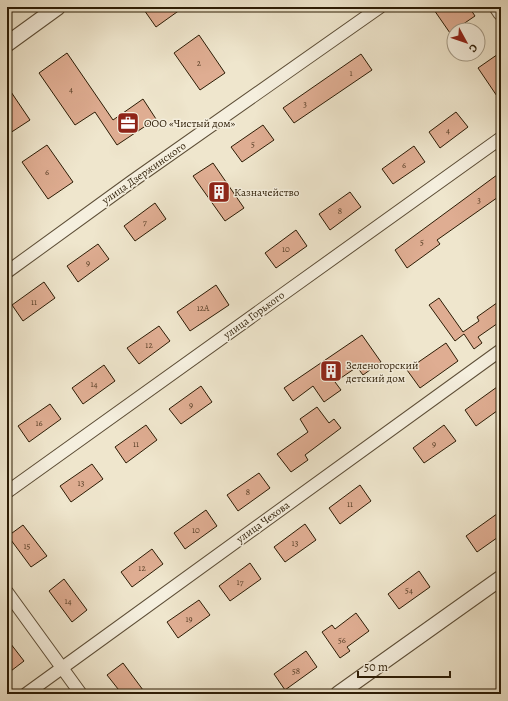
<svg xmlns="http://www.w3.org/2000/svg" width="508" height="701" viewBox="0 0 508 701" font-family="Alegreya,serif">
  <rect width="100%" height="100%" fill="#efe6cd"/>
  <filter id="stains"><feTurbulence type="fractalNoise" baseFrequency=".005" numOctaves="4"/><feColorMatrix values="0 0 0 0 .2 0 0 0 0 .09 0 0 0 0 .02 0 0 0 .5 -.17"/></filter>
  <radialGradient id="worn" r=".72"><stop offset=".6" stop-color="#630" stop-opacity="0"/><stop offset="1" stop-color="#630" stop-opacity=".3"/></radialGradient>
  <g fill="#dfad92" stroke="#2c1c05">
    <path d="M142 7H184L156 27Z"/>
    <path d="M432 7H469L475 16 450 33Z"/>
    <path d="M199 35 225 73 200 90 174 53Z"/>
    <path d="M501 52V102L478 68Z"/>
    <path d="M67 53 113 120 143 99 156 119 117 145 95 112 75 125 39 73Z"/>
    <path d="M361 54 372 70 294 123 283 108Z"/>
    <path d="M7 86 30 120 7 135Z"/>
    <path d="M456 112 468 127 440 148 429 132Z"/>
    <path d="M263 125 274 140 242 162 231 147Z"/>
    <path d="M47 145 73 182 48 199 22 162Z"/>
    <path d="M414 146 425 162 393 184 382 169Z"/>
    <path d="M213 163 244 208 225 221 193 176Z"/>
    <path d="M501 172V195L437 240 440 244 407 268 395 250Z"/>
    <path d="M350 192 361 207 330 230 319 214Z"/>
    <path d="M155 203 166 219 135 241 124 226Z"/>
    <path d="M296 230 307 246 276 268 265 253Z"/>
    <path d="M98 244 109 259 78 282 67 266Z"/>
    <path d="M44 282 55 298 23 321 12 305Z"/>
    <path d="M216 285 229 305 190 331 177 312Z"/>
    <path d="M439 298 463 332 479 321 477 317 501 300V321L478 337 482 343 474 349 464 334 455 341 429 305Z"/>
    <path d="M159 326 170 341 139 364 127 348Z"/>
    <path d="M362 335 381 362 363 375 357 367 335 382 341 390 324 402 313 386 293 401 284 388Z"/>
    <path d="M446 343 458 361 420 388 407 370Z"/>
    <path d="M104 365 115 381 83 404 72 388Z"/>
    <path d="M201 386 212 402 181 424 169 409Z"/>
    <path d="M497 387 501 393V408L476 426 465 410Z"/>
    <path d="M50 404 61 419 29 442 18 426Z"/>
    <path d="M317 407 329 423 334 419 341 428 305 455 308 460 291 472 277 454 308 432 300 419Z"/>
    <path d="M146 425 157 440 126 463 115 447Z"/>
    <path d="M444 425 456 441 424 463 413 448Z"/>
    <path d="M92 464 103 479 71 502 60 486Z"/>
    <path d="M259 473 270 488 238 511 227 495Z"/>
    <path d="M360 485 371 501 340 524 329 508Z"/>
    <path d="M206 510 217 526 185 549 174 533Z"/>
    <path d="M501 511V535L477 552 466 536Z"/>
    <path d="M305 524 316 540 285 562 274 547Z"/>
    <path d="M23 525 47 556 31 567 8 536Z"/>
    <path d="M152 549 163 564 132 587 121 572Z"/>
    <path d="M250 563 261 579 230 601 219 586Z"/>
    <path d="M419 571 430 587 399 609 388 594Z"/>
    <path d="M64 579 87 610 72 622 49 591Z"/>
    <path d="M199 600 210 615 178 638 167 622Z"/>
    <path d="M356 613 369 631 347 647 350 651 340 658 322 632 332 625 335 629Z"/>
    <path d="M7 639 24 661 7 674Z"/>
    <path d="M306 651 317 667 285 690 274 674Z"/>
    <path d="M123 663 146 694H122L107 675Z"/>
  </g>
  <g fill="none" stroke-linecap="round" stroke-linejoin="round">
    <g stroke="#5d4e37" stroke-width="14">
      <g id="minor">
        <path d="M7 272 131 182 380 7"/>
        <path d="M7 492 501 138"/>
        <path d="M7 592 81 694"/>
        <path d="M26 694 501 350"/>
      </g>
    </g>
    <g stroke="#5d4e37" stroke-width="17">
      <g id="tertiary">
        <path d="M497 7 501 13"/>
        <path d="M7 44 58 7"/>
        <path d="M338 694 501 578"/>
      </g>
    </g>
    <use href="#minor" stroke="#f5efde" stroke-width="12"/>
    <use href="#tertiary" stroke="#f5efde" stroke-width="15"/>
  </g>
  <defs>
    <g id="office-square" transform="scale(1.15)"><rect x="-9" y="-9" width="18" height="18" rx="4" fill="#8f2418" stroke="#f5efde"/><path d="M-6-3h4V-5.5h4V-3h4V5H-6ZM-1-4.5V-3h2v-1.5ZM-6 0V1H6V0Z" fill="#fff"/></g>
    <g id="building-square" transform="scale(1.15)"><rect x="-9" y="-9" width="18" height="18" rx="4" fill="#8f2418" stroke="#f5efde"/><path d="M-4-6H4V6H1V3H-1V6H-4ZM-2.5-4.3h1.7v1.8h-1.7ZM.8-4.3h1.7v1.8H.8ZM-2.5-1h1.7V.8h-1.7ZM.8-1h1.7V.8H.8Z" fill="#fff"/></g>
  </defs>
  <g fill-rule="evenodd">
    <use href="#office-square" x="128" y="123"/>
    <use href="#building-square" x="219" y="192"/>
    <use href="#building-square" x="331" y="371"/>
  </g>
  <g text-anchor="middle" dominant-baseline="central" stroke-width="3" stroke-linejoin="round" paint-order="stroke">
    <g font-size="9" fill="#594028">
      <text x="199" y="63">2</text>
      <text x="351" y="73">1</text>
      <text x="71" y="89">4</text>
      <text x="305" y="104">3</text>
      <text x="448" y="130">4</text>
      <text x="253" y="144">5</text>
      <text x="404" y="165">6</text>
      <text x="47" y="172">6</text>
      <text x="479" y="200">3</text>
      <text x="340" y="211">8</text>
      <text x="145" y="222">7</text>
      <text x="422" y="242">5</text>
      <text x="286" y="249">10</text>
      <text x="88" y="263">9</text>
      <text x="34" y="302">11</text>
      <text x="203" y="308">12А</text>
      <text x="149" y="345">12</text>
      <text x="94" y="384">14</text>
      <text x="191" y="405">9</text>
      <text x="39" y="423">16</text>
      <text x="136" y="444">11</text>
      <text x="434" y="444">9</text>
      <text x="81" y="483">13</text>
      <text x="248" y="492">8</text>
      <text x="350" y="504">11</text>
      <text x="196" y="530">10</text>
      <text x="295" y="543">13</text>
      <text x="27" y="546">15</text>
      <text x="142" y="568">12</text>
      <text x="240" y="582">17</text>
      <text x="409" y="590">54</text>
      <text x="68" y="601">14</text>
      <text x="189" y="619">19</text>
      <text x="342" y="640">56</text>
      <text x="296" y="671">58</text>
    </g>
    <g font-size="11" fill="#2c1c05" stroke="#f5efde" text-anchor="start">
      <text x="144" y="123">ООО «Чистый дом»</text>
      <text x="234" y="192">Казначейство</text>
      <text x="346" y="365">Зеленогорский<tspan x="346" dy="13">детский дом</tspan></text>
    </g>
    <g font-size="11" fill="#2c1c05" stroke="#f5efde">
      <text transform="translate(144 173) rotate(-35)">улица Дзержинского</text>
      <text transform="translate(254 315) rotate(-36)">улица Горького</text>
      <text transform="translate(263 522) rotate(-36)">улица Чехова</text>
    </g>
  </g>
  <rect width="508" height="701" fill="none" stroke="#efe6cd" stroke-width="24"/>
  <rect x="8" y="8" width="492" height="685" fill="none" stroke="#2c1c05" stroke-width="2"/>
  <rect x="12" y="12" width="484" height="677" fill="none" stroke="#2c1c05"/>
  <g transform="translate(466 42) rotate(130)"><circle r="19" fill="#f5efde" stroke="#a59b87"/>
  <path d="M0-3L7 15L0 10L-7 15Z" fill="#8f2418"/>
  <text y="-6" font-size="11" font-weight="bold" text-anchor="middle" fill="#2c1c05">С</text>
  </g>
  <path d="M358 671v6h92v-6" fill="none" stroke="#2c1c05" stroke-width="2"/>
  <text x="364" y="671" font-size="12" fill="#2c1c05" stroke="#f5efde" stroke-width="3" paint-order="stroke">50 m</text>
  <rect width="100%" height="100%" filter="url(#stains)"/>
  <rect width="100%" height="100%" fill="url(#worn)"/>
</svg>
